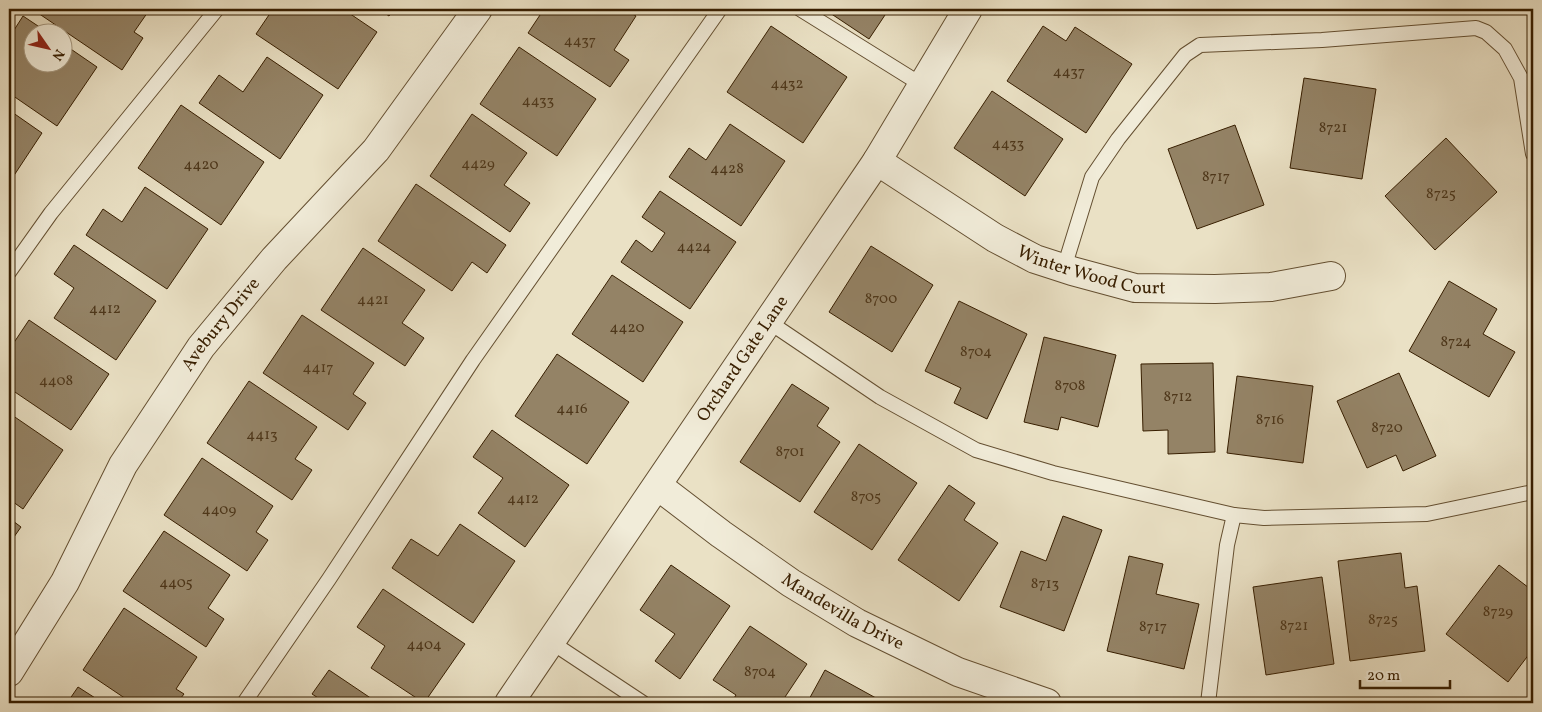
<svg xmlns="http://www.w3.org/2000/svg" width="1542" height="712" viewBox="0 0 1542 712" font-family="Vollkorn,serif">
  <rect width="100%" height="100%" fill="#eae1c5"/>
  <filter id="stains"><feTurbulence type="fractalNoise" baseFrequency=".004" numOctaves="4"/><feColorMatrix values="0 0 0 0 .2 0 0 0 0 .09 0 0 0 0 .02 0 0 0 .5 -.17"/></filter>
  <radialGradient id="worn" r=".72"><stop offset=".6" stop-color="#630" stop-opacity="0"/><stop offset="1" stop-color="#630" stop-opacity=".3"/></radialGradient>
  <g fill="#948366" stroke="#371e00">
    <path d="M41 9H150L134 32 143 38 122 70 38 13Z"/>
    <path d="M273 9H343L377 32 338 89 256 34Z"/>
    <path d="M379 9H394L389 16Z"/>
    <path d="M544 9H624L636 16 614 50 629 60 610 87 528 33Z"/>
    <path d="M824 9H889L869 39Z"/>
    <path d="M23 16 47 32H32V62H62V43L97 67 57 126 9 93V38Z"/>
    <path d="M771 26 847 77 803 143 727 92Z"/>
    <path d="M1043 26 1066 41 1075 27 1132 64 1086 133 1007 81Z"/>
    <path d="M519 47 596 99 557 156 480 104Z"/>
    <path d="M267 57 323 95 280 159 199 103 219 75 243 92Z"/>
    <path d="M1304 78 1376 89 1362 179 1290 168Z"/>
    <path d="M992 91 1063 139 1025 196 954 148Z"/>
    <path d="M181 105 264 162 221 225 138 168Z"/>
    <path d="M9 110 42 133 9 183Z"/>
    <path d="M472 114 527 153 504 185 530 203 510 232 430 176Z"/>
    <path d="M730 124 785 161 741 226 669 177 689 148 706 160Z"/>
    <path d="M1235 125 1264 205 1197 229 1168 149Z"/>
    <path d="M1446 138 1497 192 1435 250 1385 196Z"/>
    <path d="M416 184 506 245 487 273 472 262 452 291 378 241Z"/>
    <path d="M145 187 208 229 167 289 86 235 103 209 122 222Z"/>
    <path d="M660 191 736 242 690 309 621 262 636 240 652 252 665 233 642 217Z"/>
    <path d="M74 245 156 301 116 360 54 318 74 288 54 274Z"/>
    <path d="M871 246 933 285 892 352 829 312Z"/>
    <path d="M363 248 425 290 402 323 424 338 405 366 321 310Z"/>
    <path d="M612 275 683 322 643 382 572 334Z"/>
    <path d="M1449 281 1497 309 1483 334 1515 352 1489 397 1409 351Z"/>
    <path d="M959 301 1027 334 987 419 954 403 961 388 925 371Z"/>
    <path d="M302 315 374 363 353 394 366 403 348 430 263 373Z"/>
    <path d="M29 320 109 374 71 430 9 388V350Z"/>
    <path d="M1044 337 1116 355 1098 427 1061 417 1058 430 1024 422Z"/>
    <path d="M557 354 629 402 587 464 515 416Z"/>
    <path d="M1213 363 1215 452 1168 454V430L1143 431 1141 364Z"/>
    <path d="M1399 373 1436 456 1403 471 1396 455 1367 468 1337 401Z"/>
    <path d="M1237 376 1313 386 1303 463 1227 453Z"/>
    <path d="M249 381 317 427 295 459 312 470 292 500 207 443Z"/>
    <path d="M792 384 829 408 817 426 840 442 800 502 740 462Z"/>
    <path d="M9 413 63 450 23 509 9 499Z"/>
    <path d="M492 430 569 485 525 547 478 513 503 478 473 457Z"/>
    <path d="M859 444 917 483 872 550 814 512Z"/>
    <path d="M202 458 273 506 256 532 268 540 247 571 164 515Z"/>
    <path d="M949 485 975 503 964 520 998 543 959 601 898 560Z"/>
    <path d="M1063 516 1102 530 1064 631 1000 607 1021 551 1046 561Z"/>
    <path d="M9 518 21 527 9 544Z"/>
    <path d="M460 524 515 561 473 623 392 568 411 539 438 556Z"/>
    <path d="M164 531 230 575 208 608 224 619 206 647 123 591Z"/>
    <path d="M1401 553 1405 588 1417 586 1425 651 1350 661 1338 561Z"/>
    <path d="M1129 556 1163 564 1156 594 1199 604 1184 669 1107 651Z"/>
    <path d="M671 565 730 606 680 679 655 661 675 634 640 610Z"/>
    <path d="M1499 565 1533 591V649L1508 682 1446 634Z"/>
    <path d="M1322 577 1334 664 1266 675 1253 587Z"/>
    <path d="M383 589 465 644 424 703 371 668 385 646 357 627Z"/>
    <path d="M124 608 197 657 176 689 184 694 177 703H132L83 670Z"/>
    <path d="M750 626 807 664 781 703H731L736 695 713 680Z"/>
    <path d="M329 670 378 703H326L312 694Z"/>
    <path d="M825 670 885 703H807Z"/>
    <path d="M78 687 103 703H67Z"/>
  </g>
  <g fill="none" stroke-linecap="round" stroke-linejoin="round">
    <g stroke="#644f31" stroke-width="16">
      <g id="service">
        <path d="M800 9 922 85"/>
        <path d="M1064 268 1092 177 1118 139 1185 55 1200 45 1322 40 1476 28 1486 32 1505 49 1521 78 1533 154"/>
        <path d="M9 272 51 213 217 9"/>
        <path d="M769 322 880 397 976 450 1053 473 1234 515"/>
        <path d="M551 642 643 703"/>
        <path d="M244 703 329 579 473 360 720 9"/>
        <path d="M1208 703 1227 545 1234 515 1264 518 1427 514 1533 492"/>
      </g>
    </g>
    <g stroke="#644f31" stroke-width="30">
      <g id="minor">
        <path id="s1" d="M877 161 995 238 1035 259 1072 271 1135 288 1215 289 1271 287 1331 276"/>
        <path id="s2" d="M658 486 721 534 791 583 857 623 958 672 1047 703"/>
        <path id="s3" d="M9 672 65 582 123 465 201 347 274 259 376 150 478 9"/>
        <path id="s4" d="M509 703 877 161 968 9"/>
      </g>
    </g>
    <use href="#service" stroke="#f1ecd9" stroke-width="14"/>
    <use href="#minor" stroke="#f1ecd9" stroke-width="28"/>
  </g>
  <g text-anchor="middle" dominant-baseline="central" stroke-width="4" stroke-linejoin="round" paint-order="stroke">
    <g font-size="15" fill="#4e371a">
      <text x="580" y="41">4437</text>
      <text x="1069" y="72">4437</text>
      <text x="787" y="84">4432</text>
      <text x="538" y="101">4433</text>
      <text x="1333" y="128">8721</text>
      <text x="1008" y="144">4433</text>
      <text x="478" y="164">4429</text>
      <text x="201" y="165">4420</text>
      <text x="727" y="169">4428</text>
      <text x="1216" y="177">8717</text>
      <text x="1441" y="194">8725</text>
      <text x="694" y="247">4424</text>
      <text x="881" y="299">8700</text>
      <text x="373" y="300">4421</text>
      <text x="105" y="309">4412</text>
      <text x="627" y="328">4420</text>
      <text x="1456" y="342">8724</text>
      <text x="976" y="352">8704</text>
      <text x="318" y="368">4417</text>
      <text x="56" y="381">4408</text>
      <text x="1070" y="386">8708</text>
      <text x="1178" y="397">8712</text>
      <text x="572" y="409">4416</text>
      <text x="1270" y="420">8716</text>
      <text x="1387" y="428">8720</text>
      <text x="262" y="435">4413</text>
      <text x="790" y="452">8701</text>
      <text x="866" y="497">8705</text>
      <text x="523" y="499">4412</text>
      <text x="219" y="510">4409</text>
      <text x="176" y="583">4405</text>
      <text x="1045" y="584">8713</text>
      <text x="1498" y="612">8729</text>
      <text x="1383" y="620">8725</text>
      <text x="1294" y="626">8721</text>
      <text x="1153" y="627">8717</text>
      <text x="424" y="645">4404</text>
      <text x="760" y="672">8704</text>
    </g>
    <g font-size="18" fill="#371e00" stroke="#f1ecd9">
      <text stroke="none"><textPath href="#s1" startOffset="244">Winter Wood Court</textPath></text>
      <text stroke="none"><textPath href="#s3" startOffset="408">Avebury Drive</textPath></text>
      <text stroke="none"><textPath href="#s4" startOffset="416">Orchard Gate Lane</textPath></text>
      <text stroke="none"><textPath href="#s2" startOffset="224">Mandevilla Drive</textPath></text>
    </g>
  </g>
  <rect width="1542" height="712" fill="none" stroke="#eae1c5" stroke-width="30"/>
  <rect x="10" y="10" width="1522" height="692" fill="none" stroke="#371e00" stroke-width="2.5"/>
  <rect x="15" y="15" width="1512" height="682" fill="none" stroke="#371e00"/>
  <g transform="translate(48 48) rotate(124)"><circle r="24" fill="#f1ecd9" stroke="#a79a82"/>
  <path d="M0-4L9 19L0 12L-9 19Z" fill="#8f2418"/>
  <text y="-8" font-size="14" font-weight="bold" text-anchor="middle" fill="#371e00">N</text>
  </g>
  <path d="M1360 680v8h90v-8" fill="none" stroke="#371e00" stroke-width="2.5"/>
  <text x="1367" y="680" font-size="15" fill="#371e00" stroke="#f1ecd9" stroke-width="4" paint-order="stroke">20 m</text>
  <rect width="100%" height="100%" filter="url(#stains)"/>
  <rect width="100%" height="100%" fill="url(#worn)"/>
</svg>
